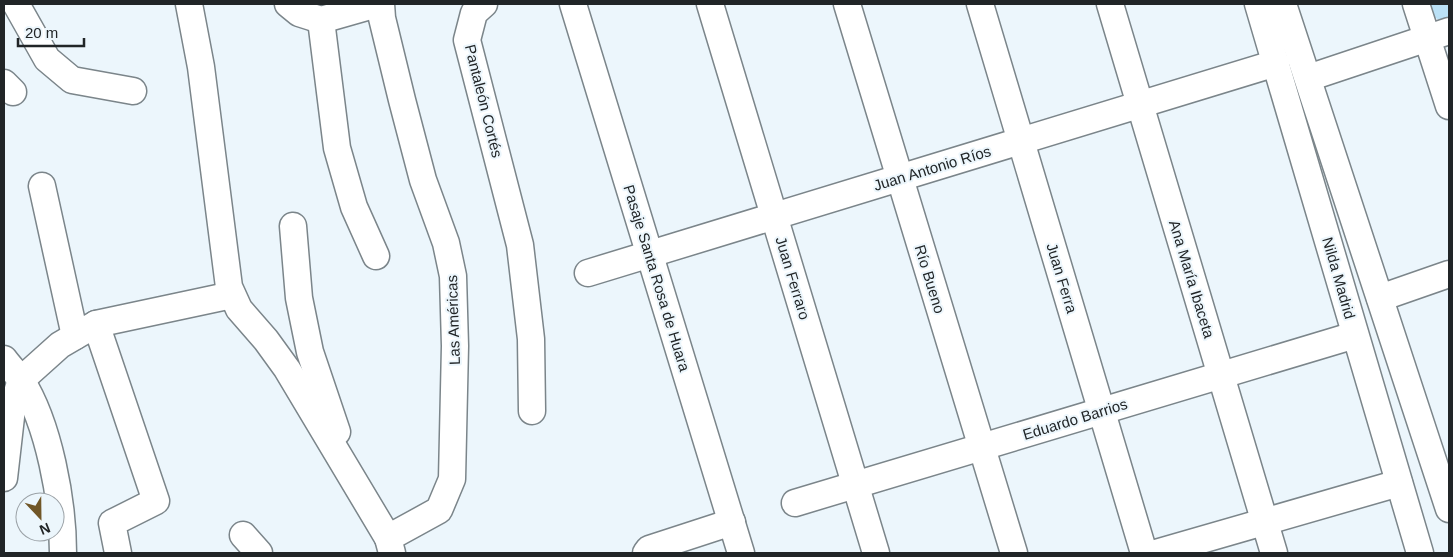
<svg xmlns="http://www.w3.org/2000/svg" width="1453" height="557" viewBox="0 0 1453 557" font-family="Helvetica,sans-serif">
  <rect width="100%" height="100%" fill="#ecf6fc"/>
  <path fill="#bbe1f6" d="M1428 4H1449V22H1443L1432 16Z"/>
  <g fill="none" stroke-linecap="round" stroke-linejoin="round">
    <g stroke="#7b858a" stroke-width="29">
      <g id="minor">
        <path d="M16 4 47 59 72 80 133 91"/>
        <path d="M189 4 201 67 229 287 239 309 266 340 287 369 388 538"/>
        <path d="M288 4 299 13 321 20 377 4"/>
        <path d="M381 4 382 18 402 100 423 180 446 243 453 276 455 346 452 479 439 510 388 538 392 553"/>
        <path d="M484 4 474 13 467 40 520 245 531 339 532 411"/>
        <path d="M573 4 741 553"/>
        <path d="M710 4 876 553"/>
        <path d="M847 4 1014 553"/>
        <path d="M980 4 1144 553"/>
        <path d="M1110 4 1274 553"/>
        <path d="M1258 4 1420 553"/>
        <path d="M1283 4 1449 509"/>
        <path d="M1416 4 1449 106"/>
        <path d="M321 20 337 148 354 207 376 256"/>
        <path d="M1308 78 1449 31"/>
        <path d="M4 83 13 92"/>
        <path d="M42 186 75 336"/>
        <path d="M293 226 299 298 310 352 337 432"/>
        <path d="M588 273 1276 63"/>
        <path d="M1380 298 1449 274"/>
        <path d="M96 324 156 501 112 523 118 553"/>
        <path d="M4 359C9 366 16 373 21 380 49 424 63 501 63 553"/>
        <path d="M4 478 12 408 21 380 60 345 96 324 232 295"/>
        <path d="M795 503 1355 335"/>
        <path d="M243 535 259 553"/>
        <path d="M646 553 649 549 732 522"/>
        <path d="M1156 553 1399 483"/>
      </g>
    </g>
    <use href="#minor" stroke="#fff" stroke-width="26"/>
  </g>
  <g text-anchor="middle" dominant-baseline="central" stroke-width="4" stroke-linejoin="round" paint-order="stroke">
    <g font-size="15" fill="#212527" stroke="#ecf6fc">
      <text transform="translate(484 101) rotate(76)">Pantaleón Cortés</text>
      <text transform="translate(932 168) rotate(-17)">Juan Antonio Ríos</text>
      <text transform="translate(657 278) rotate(73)">Pasaje Santa Rosa de Huara</text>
      <text transform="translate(793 278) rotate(73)">Juan Ferraro</text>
      <text transform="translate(1062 278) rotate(73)">Juan Ferra</text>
      <text transform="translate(1339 278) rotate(74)">Nilda Madrid</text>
      <text transform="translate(930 279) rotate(73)">Río Bueno</text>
      <text transform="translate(1192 279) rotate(73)">Ana María Ibaceta</text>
      <text transform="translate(453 320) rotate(-92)">Las Américas</text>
      <text transform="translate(1075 419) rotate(-17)">Eduardo Barrios</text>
    </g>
  </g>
  <rect width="1453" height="557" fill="none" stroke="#212527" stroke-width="10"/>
  <g transform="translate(40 517) rotate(158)"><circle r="24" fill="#ecf6fc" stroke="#9ba2a7"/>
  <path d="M0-4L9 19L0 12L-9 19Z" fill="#705627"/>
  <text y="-8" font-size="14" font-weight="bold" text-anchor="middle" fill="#212527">N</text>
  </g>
  <path d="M18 38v8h66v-8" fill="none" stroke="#212527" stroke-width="2.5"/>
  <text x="25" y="38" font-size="15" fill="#212527" stroke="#ecf6fc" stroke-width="4" paint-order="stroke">20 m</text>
</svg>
